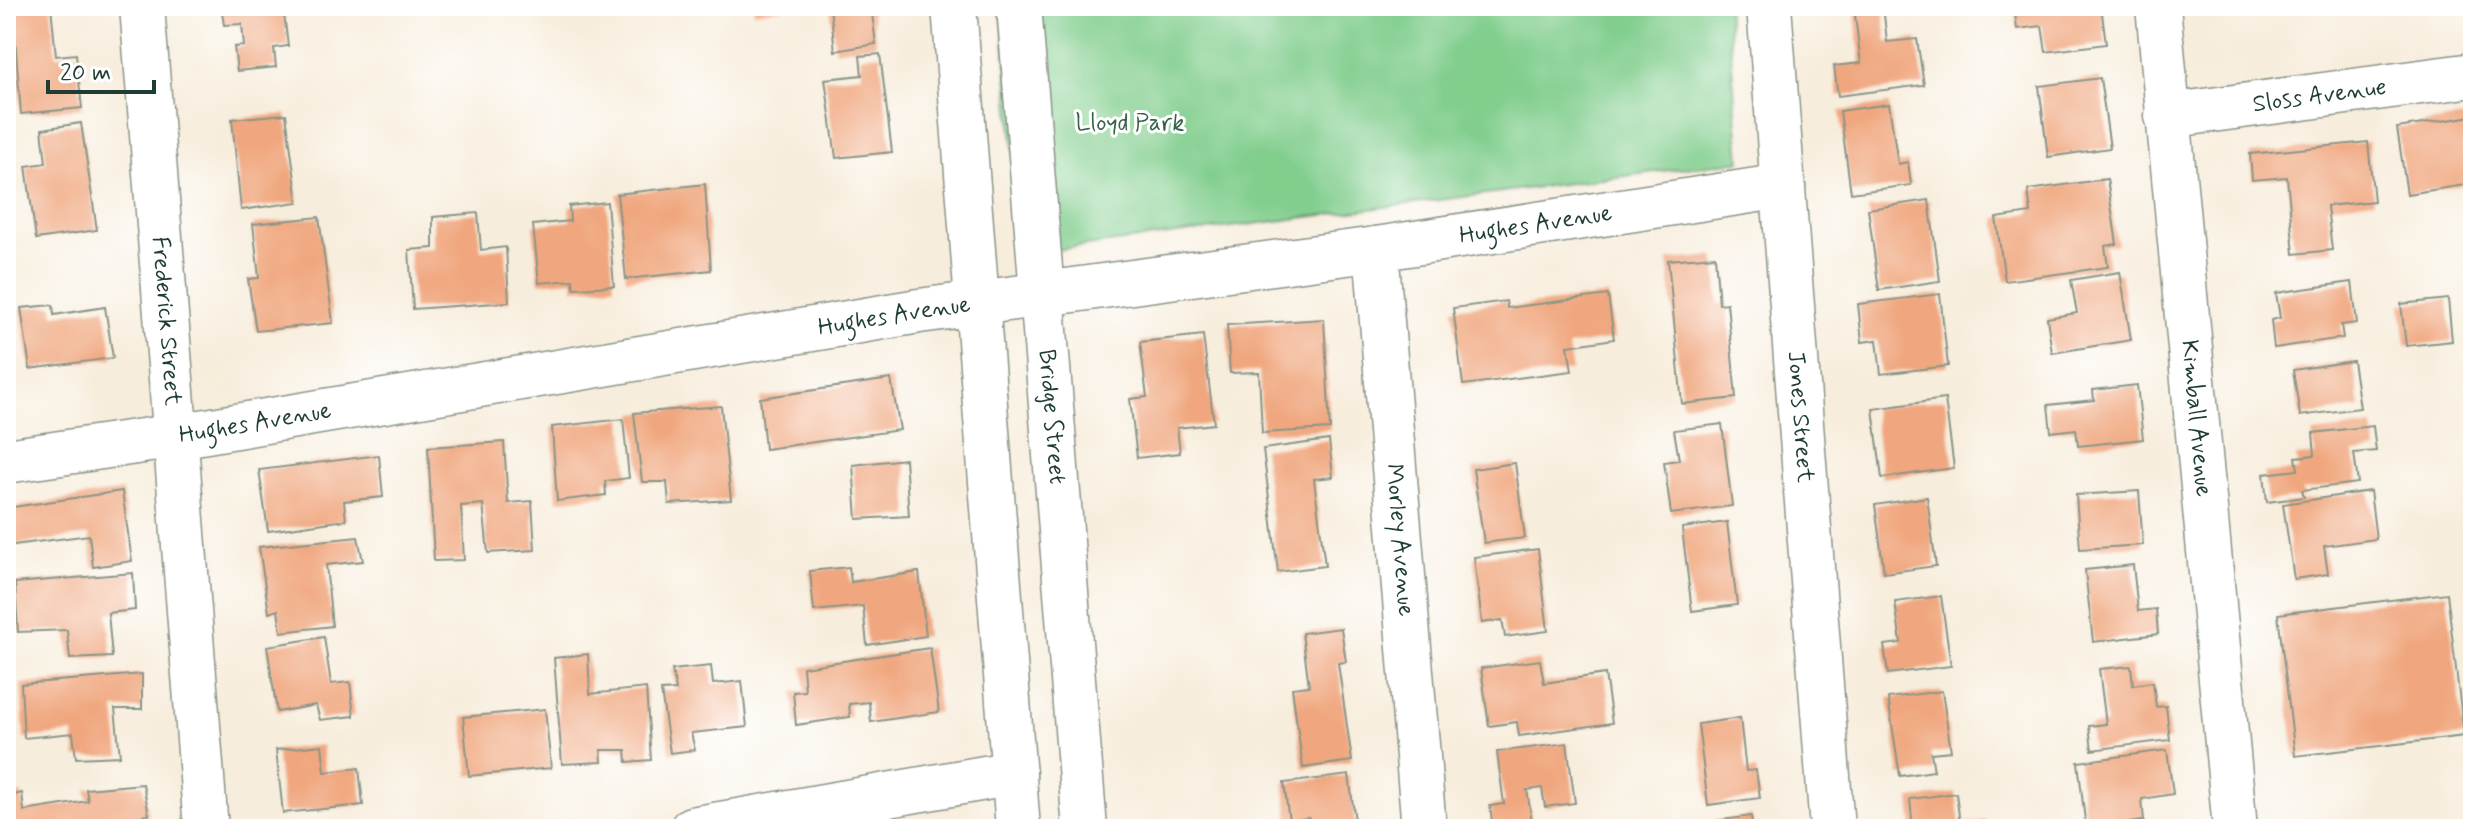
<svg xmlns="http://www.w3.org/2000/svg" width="2479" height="835" viewBox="0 0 2479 835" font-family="Mynerve,sans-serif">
  <rect width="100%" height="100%" fill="#fff"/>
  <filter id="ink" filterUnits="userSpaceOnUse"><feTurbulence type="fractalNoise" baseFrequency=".0125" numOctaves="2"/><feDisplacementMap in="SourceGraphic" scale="16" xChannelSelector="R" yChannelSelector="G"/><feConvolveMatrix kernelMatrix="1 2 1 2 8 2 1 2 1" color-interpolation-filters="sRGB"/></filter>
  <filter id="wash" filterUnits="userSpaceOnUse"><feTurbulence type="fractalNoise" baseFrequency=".006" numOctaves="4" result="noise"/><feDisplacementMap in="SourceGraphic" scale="32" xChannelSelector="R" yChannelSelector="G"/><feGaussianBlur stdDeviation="1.8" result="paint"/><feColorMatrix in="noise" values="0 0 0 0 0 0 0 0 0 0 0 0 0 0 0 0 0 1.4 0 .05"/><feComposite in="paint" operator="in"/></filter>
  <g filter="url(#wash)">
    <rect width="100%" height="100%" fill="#f7eddc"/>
    <path fill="#81ce8d" stroke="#508660" stroke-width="2" d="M1001 6H1727L1740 161 1023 254Z"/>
    <g id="blocks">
      <g fill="#f0a77f">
        <path d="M6 6H51L56 56 76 54 82 108 21 114 15 37 6 38Z"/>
        <path d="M221 6H283L288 46 274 48 276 67 237 71 234 47 244 46 242 24 224 25Z"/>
        <path d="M753 6H784V8L754 12Z"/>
        <path d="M830 6H871L876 44 835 51Z"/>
        <path d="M1883 6 1887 42 1917 39 1924 85 1838 96 1834 66 1861 63 1854 8Z"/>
        <path d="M2014 6H2101L2106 44 2046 52 2042 26 2017 29Z"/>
        <path d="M880 54 892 152 836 158 825 79 862 75 860 56Z"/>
        <path d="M2100 78 2110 148 2048 157 2039 86Z"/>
        <path d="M1889 104 1898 164 1908 162 1911 185 1851 193 1840 111Z"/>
        <path d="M286 114 298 202 241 210 232 119Z"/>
        <path d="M2473 116V174L2464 175 2465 185 2407 194 2397 128Z"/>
        <path d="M81 123 97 230 36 239 26 166 46 163 42 129Z"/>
        <path d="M2368 142 2374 201 2327 206 2332 250 2294 254 2287 177 2252 180 2250 154Z"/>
        <path d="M2107 179 2117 244 2105 246 2108 267 2005 281 1996 218 2031 213 2028 190Z"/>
        <path d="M705 184 711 270 626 279 617 194Z"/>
        <path d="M1929 200 1940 281 1879 290 1868 209Z"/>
        <path d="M607 202 614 286 574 288 573 280 539 283 533 225 570 221 569 206Z"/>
        <path d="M478 213 481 250 506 247 509 302 413 309 409 250 433 248V217Z"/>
        <path d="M319 217 333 323 256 331 248 279 259 278 253 224Z"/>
        <path d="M1715 256 1719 304 1727 303 1736 398 1682 404 1668 260Z"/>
        <path d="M2120 272 2131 340 2052 353 2047 318 2077 313 2071 280Z"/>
        <path d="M2352 282 2357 323 2341 325 2343 338 2274 348 2271 320 2280 318 2276 293Z"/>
        <path d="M1940 294 1948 366 1881 374 1877 340 1862 342 1858 304Z"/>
        <path d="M1608 295 1614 339 1568 346 1572 371 1463 385 1453 308 1506 301 1507 308Z"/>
        <path d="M2448 299 2452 341 2406 346 2401 304Z"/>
        <path d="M53 305 54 315 105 307 113 358 30 369 21 308Z"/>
        <path d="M1324 319 1330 429 1262 433 1259 372 1230 373 1227 325Z"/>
        <path d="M1203 335 1214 424 1177 428 1180 453 1137 458 1130 399 1147 397 1140 342Z"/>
        <path d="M2353 361 2360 408 2300 416 2293 370Z"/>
        <path d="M891 379 900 430 765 449 760 398Z"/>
        <path d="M2137 385 2143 439 2078 446 2076 429 2051 432 2048 405 2094 400 2093 390Z"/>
        <path d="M1945 399 1954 468 1882 478 1873 409Z"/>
        <path d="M721 406 731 500 669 504 667 482H642L634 413Z"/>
        <path d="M623 419 629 478 605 481 606 495 557 501 552 427Z"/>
        <path d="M1722 424 1732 506 1671 514 1664 462 1679 460 1674 430Z"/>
        <path d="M2373 426 2376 451 2354 453 2358 483 2302 490 2304 497 2267 502 2264 474 2298 470 2296 457 2315 455 2313 433Z"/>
        <path d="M1329 440 1333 477 1314 479 1325 566 1278 572 1263 449Z"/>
        <path d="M504 442 508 503 532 501 535 550 488 553 483 504 461 506 464 560 434 561 428 447Z"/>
        <path d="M379 455 383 497 344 501 346 520 268 531 259 470Z"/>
        <path d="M905 459 909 516 857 519 853 465Z"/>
        <path d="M1515 463 1525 538 1484 543 1473 469Z"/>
        <path d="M122 491 132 561 93 567 89 535 6 546V508Z"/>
        <path d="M2139 491 2143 545 2080 549 2076 495Z"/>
        <path d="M2370 491 2376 539 2324 546 2328 574 2294 579 2283 504Z"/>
        <path d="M1927 497 1936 566 1884 573 1875 505Z"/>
        <path d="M1727 522 1737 605 1692 611 1682 528Z"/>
        <path d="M358 537 363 561 326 565 332 626 281 632 278 610 269 613 259 547Z"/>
        <path d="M1538 549 1548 631 1505 637 1502 620 1482 623 1474 557Z"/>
        <path d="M2133 565 2138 611 2156 609 2158 634 2093 642 2085 570Z"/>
        <path d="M849 567 851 582 919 572 926 636 867 645 863 606 814 611 810 571Z"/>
        <path d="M133 573 135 610 108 613 112 657 70 659 67 630 18 632 15 583Z"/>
        <path d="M2447 593 2464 736 2295 756 2278 614Z"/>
        <path d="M1941 596 1951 666 1888 674 1884 645 1901 643 1895 602Z"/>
        <path d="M1341 628 1346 662 1338 663 1352 761 1303 768 1292 688 1309 686 1302 633Z"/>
        <path d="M324 637 331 684 350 682 354 716 320 720 316 705 277 712 267 646Z"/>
        <path d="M930 648 939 712 871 722 869 702 849 704 850 717 796 725 793 692 805 691 803 667Z"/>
        <path d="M588 654 590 694 646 688 651 760 627 762 626 750H601L602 762 562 764 554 658Z"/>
        <path d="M1540 660 1544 683 1605 674 1612 723 1519 736 1517 722 1489 726 1481 668Z"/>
        <path d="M711 666 713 684 742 681 747 727 691 733 695 750 670 753 661 691 676 690 672 670Z"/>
        <path d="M2131 666 2133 685 2153 682 2156 707 2166 706 2170 740 2092 750 2089 726 2106 724 2099 669Z"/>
        <path d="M142 674V709H115L120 756 76 758 73 733 24 738 21 684Z"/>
        <path d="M1942 691 1951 751 1931 753 1934 771 1900 776 1888 698Z"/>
        <path d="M545 709 551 768 469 776 463 717Z"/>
        <path d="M1740 718 1746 771 1756 770 1760 798 1708 805 1698 724Z"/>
        <path d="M1567 743 1575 803 1545 807 1542 788 1527 790 1533 829H1493L1490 806 1504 804 1497 752Z"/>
        <path d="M322 745 325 772 359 768 363 805 283 813 276 750Z"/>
        <path d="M2167 750 2173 794 2142 799 2144 821 2086 829 2078 762Z"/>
        <path d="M1349 775 1356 829H1311L1309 818 1289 821 1284 783Z"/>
        <path d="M143 784 149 815 124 818 125 829H6V797L22 793 24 811 88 801 86 789Z"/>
        <path d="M1956 793 1960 824 1985 821 1986 829H1913L1910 799Z"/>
        <path d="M1751 816 1753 829H1685V825Z"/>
      </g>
    </g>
  </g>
  <g filter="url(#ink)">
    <use href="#blocks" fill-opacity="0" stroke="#8b9588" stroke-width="2"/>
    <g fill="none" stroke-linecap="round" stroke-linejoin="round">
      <g stroke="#8b9588" stroke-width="47">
        <g id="minor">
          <path id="s1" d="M142 6 206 829"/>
          <path id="s2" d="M1769 6 1832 829"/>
          <path id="s3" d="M2158 6 2235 829"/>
          <path id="s4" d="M2167 116 2473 75"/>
          <path id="s5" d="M1376 249 1424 829"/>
          <path id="s6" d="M6 461 177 436 919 311 1376 249 1783 186"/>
          <path d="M692 829 1014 773"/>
        </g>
      </g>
      <g stroke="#8b9588" stroke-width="47">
        <g id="major">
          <path d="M954 6 1018 829"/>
          <path id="s7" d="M1019 6 1085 829"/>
        </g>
      </g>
      <use href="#minor" stroke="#fff" stroke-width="44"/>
      <use href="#major" stroke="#fff" stroke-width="44"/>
    </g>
  </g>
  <g text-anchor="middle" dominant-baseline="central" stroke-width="6" stroke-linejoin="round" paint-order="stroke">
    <g font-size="24" fill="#1f3d34" stroke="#fff">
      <text stroke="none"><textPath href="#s4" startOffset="154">Sloss Avenue</textPath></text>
      <text stroke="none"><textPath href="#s6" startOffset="1548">Hughes Avenue</textPath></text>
      <text stroke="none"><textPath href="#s6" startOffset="900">Hughes Avenue</textPath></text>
      <text stroke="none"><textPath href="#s1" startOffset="316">Frederick Street</textPath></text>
      <text stroke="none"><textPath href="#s7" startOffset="412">Bridge Street</textPath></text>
      <text stroke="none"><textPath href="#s2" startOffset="412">Jones Street</textPath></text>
      <text stroke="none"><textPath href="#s3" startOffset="414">Kimball Avenue</textPath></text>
      <text stroke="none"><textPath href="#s6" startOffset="252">Hughes Avenue</textPath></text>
      <text stroke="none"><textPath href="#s5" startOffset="292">Morley Avenue</textPath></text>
    </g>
    <g font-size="24" fill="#38614a" stroke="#fff">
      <text x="1130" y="123">Lloyd Park</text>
    </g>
  </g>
  <rect width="2479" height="835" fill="none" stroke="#fff" stroke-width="32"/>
  <path d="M48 80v12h106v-12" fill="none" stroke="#1f3d34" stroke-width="4"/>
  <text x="60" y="80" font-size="24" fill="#1f3d34" stroke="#ffffff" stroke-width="6" paint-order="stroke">20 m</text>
</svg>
